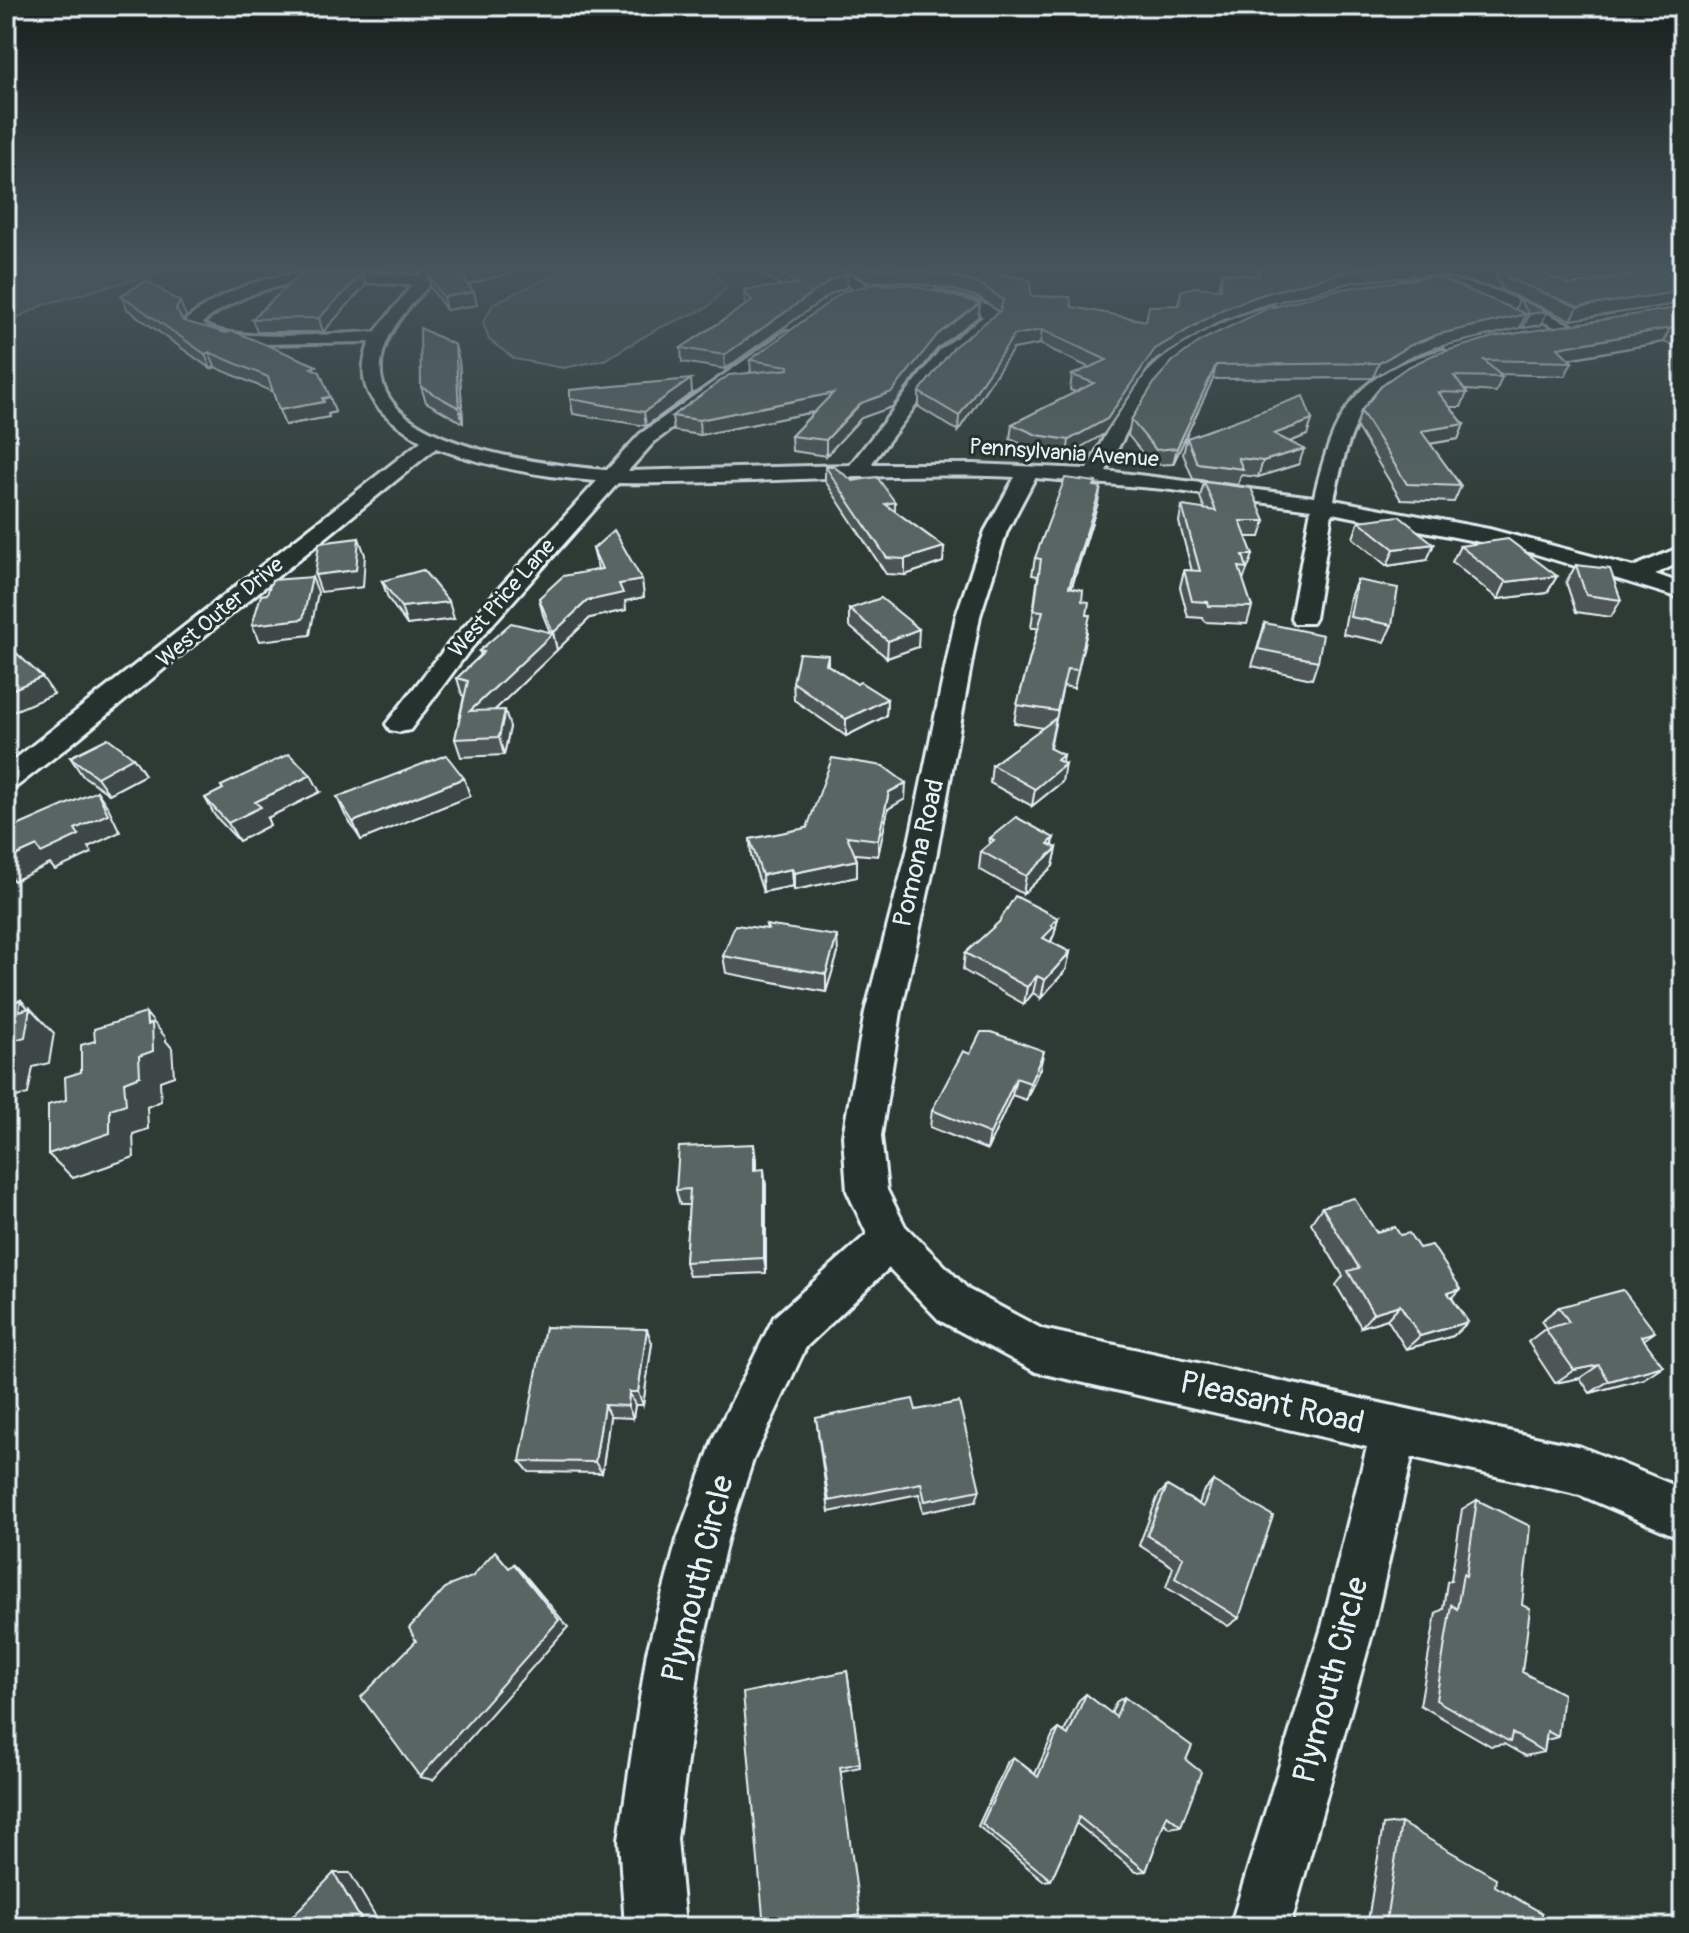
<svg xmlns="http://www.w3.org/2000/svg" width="1689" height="1933" viewBox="0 0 1689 1933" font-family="Pangolin,sans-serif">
  <rect width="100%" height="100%" fill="#2e3b35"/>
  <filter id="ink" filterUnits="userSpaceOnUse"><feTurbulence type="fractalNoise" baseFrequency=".0125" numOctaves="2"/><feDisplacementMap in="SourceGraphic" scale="16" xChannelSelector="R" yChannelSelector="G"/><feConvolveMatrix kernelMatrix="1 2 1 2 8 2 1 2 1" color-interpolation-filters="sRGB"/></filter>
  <g filter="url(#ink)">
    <g fill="#45524e" stroke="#96a2a3" stroke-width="2">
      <path d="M6 265H185L46 304 6 323Z"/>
      <path d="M575 265H707L727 287 707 308 659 328 604 360 563 368 515 359 489 340 483 322 494 303Z"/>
      <path d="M1461 265H1650C1594 288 1518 280 1461 265Z"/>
    </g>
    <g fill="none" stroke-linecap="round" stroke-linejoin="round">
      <g stroke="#e8f1f8" stroke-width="6">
        <g id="minor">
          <path d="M432 265H447C424 294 393 316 383 353 358 446 549 465 607 470L640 434 786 331 792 333 794 336 792 339 654 442 628 471 850 465 940 350 983 317 977 311 931 299 928 296 936 291 989 305 997 310 999 319 952 358 871 464H974L1087 469C1105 437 1121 401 1146 374 1177 341 1229 317 1272 306L1280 311 1278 314C1235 328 1185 350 1156 385 1135 411 1122 442 1106 471L1314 497C1334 413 1354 372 1443 350L1451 355 1449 359C1363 387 1352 416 1334 500L1489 529 1633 567 1683 546V561L1655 574 1683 584V599L1526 551 1332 513 1315 618 1312 623H1294L1291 618 1311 509 1164 489 1035 478 1007 531 980 616 937 852 901 1012 881 1136 887 1190 905 1226 969 1290 1042 1329 1581 1447 1683 1489V1539L1580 1495 1412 1457 1374 1627 1290 1927H1230L1322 1627 1367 1447 1036 1372 939 1320 889 1268 806 1347 753 1460 727 1540 701 1652 677 1839 685 1927H625L619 1839 647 1652 677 1540 714 1437 774 1317 867 1234 847 1191 843 1136 865 1012 907 852 956 616 985 531 1015 477C883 471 750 485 618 483L468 652 410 730 400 732 390 730 386 724 450 642 597 481C541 477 489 467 436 448L70 745 16 787 6 789V766L421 441C383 416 349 393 370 342L259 344 213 339 190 332 185 322 187 319C264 260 329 271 420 276ZM331 280 412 285 375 332C339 333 226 344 202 323 242 292 280 282 331 280Z"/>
          <path d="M818 265H835L873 289 870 292H860Z"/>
          <path d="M1427 277 1449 279 1497 291 1580 329 1572 334 1566 332C1530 316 1493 296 1453 288 1437 286 1409 292 1398 283L1405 279Z"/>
        </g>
      </g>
      <use href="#minor" fill="#26332d" fill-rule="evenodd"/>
    </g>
    <g fill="#4d5755" stroke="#e8f1f8" stroke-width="2">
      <path d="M320 265H396L380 271 322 269Z"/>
      <path d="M437 265H510L511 273 468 284 474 292 477 305 446 310 431 288 428 275Z"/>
      <path d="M753 265H832L847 287 831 294 725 369 682 362 681 348 746 305 745 303 744 290 781 286 753 268Z"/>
      <path d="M837 265H963L1031 296 1072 307 1146 321 1178 305 1181 291 1218 289 1222 273 1255 276 1258 265H1419L1410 277 1353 282 1259 307 1219 322 1152 363 1104 434 1067 455 1035 450 1010 439 1012 424 1076 392 1070 390 1072 375 1090 368 1040 344 1013 349 958 431 919 407V392L999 312 980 298 950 289 904 282H869Z"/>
      <path d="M1501 265H1512L1541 273 1570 285 1683 279V303L1571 320 1503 291 1496 277Z"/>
      <path d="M366 285 323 332H257L252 319Z"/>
      <path d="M121 295 186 316 184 321 318 371 335 412 328 414 329 417 285 425 273 392 215 367 211 369 127 309Z"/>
      <path d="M1519 299 1547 311 1541 325 1523 328 1521 326 1520 328 1434 348 1406 359 1373 378 1213 379 1173 464 1152 465 1128 435 1131 420 1173 361 1515 310Z"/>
      <path d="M980 303 978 317 938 348 892 407 861 418 826 456 792 451 791 436 814 412 700 435 674 431 672 416 751 373 750 360Z"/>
      <path d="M1683 307V347L1663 342 1569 359 1572 362 1565 376 1499 374 1502 377 1496 392 1465 390 1467 393 1461 407H1450L1464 424 1458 439 1430 444 1461 486 1454 502 1401 500 1356 426 1361 411 1383 384Z"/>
      <path d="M459 360 463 423 426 402 421 387Z"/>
      <path d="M692 393 646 426 573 414 570 399Z"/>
      <path d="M1312 420 1307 435 1290 442 1299 464 1258 477 1241 475 1238 485 1193 479 1183 454 1187 438Z"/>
      <path d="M825 466 895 502V511L944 547 943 562 905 575 886 574 825 481Z"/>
      <path d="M1204 482 1265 521 1260 537H1246L1253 555 1243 580 1252 607 1247 624 1205 622 1203 618 1188 617 1180 587 1184 570 1192 571 1179 522 1182 506 1205 510 1200 497Z"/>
      <path d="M1095 486 1098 503 1072 587 1082 601 1087 632 1074 688 1063 686 1050 748 1062 762V782L1032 806 990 783 992 765 1043 728 1014 723 1017 705 1038 628H1031L1038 576 1032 575 1035 558Z"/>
      <path d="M1359 521 1427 560 1387 566 1353 538Z"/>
      <path d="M1460 546 1557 576 1547 593 1498 599 1452 562Z"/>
      <path d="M593 549 642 580 644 597 625 601 626 610 590 618 495 710 510 727 504 755 461 757 455 739 464 696 462 695 457 678 481 655 479 651 550 632 543 615 539 598 598 569Z"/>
      <path d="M1576 565 1621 600 1611 617 1576 612 1566 582Z"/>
      <path d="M1357 580 1392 625 1384 642 1343 634 1350 597Z"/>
      <path d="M382 581 454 619 407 625 388 598Z"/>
      <path d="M849 609 918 647 887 658 849 626Z"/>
      <path d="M1265 623 1318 661 1312 679 1252 666Z"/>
      <path d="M828 655V665L857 684 887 699 886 716 846 736 794 700 793 682Z"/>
      <path d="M70 757H133L145 775 109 794 82 775Z"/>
      <path d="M464 778 470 796 361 840 345 815 337 797Z"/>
      <path d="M221 786 320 792 267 818 270 825 239 841 215 816 205 798 223 790Z"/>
      <path d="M905 799 888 809 878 856 855 854 857 860V877L794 890 793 886 763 892 751 856 750 839 807 828Z"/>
      <path d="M990 838H1054L1053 846 1057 848 1053 866 1023 894 979 869 981 851 989 844Z"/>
      <path d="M1058 918 1054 935 1051 942 1070 952 1066 970 1041 998 1033 993 1024 1004 963 970 965 953Z"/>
      <path d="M766 925 838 953 826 992 726 973 723 956 767 929Z"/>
      <path d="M970 1054 1040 1068 1026 1100 1012 1095 987 1150 930 1127 932 1110Z"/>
      <path d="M756 1160V1169L766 1185V1273L689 1276 685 1262 689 1205H680L676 1190Z"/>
      <path d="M1322 1207 1376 1232 1452 1298 1468 1322 1453 1336 1406 1349 1387 1319 1361 1327 1336 1285 1343 1276 1311 1223Z"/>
      <path d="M1559 1307 1644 1340 1643 1379 1590 1393 1580 1378 1555 1383 1528 1342 1546 1328 1541 1321Z"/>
      <path d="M652 1343 643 1405H635L633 1418 610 1417 602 1473 529 1472 520 1461Z"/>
      <path d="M916 1410 980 1490 976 1501 923 1512 919 1494 829 1512 816 1418Z"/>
      <path d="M1213 1481 1239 1618 1228 1626 1166 1587 1173 1567 1139 1545 1158 1496 1167 1486 1199 1504 1203 1492Z"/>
      <path d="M1477 1500 1522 1605V1672L1558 1737 1546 1740 1544 1752 1525 1756 1504 1744 1491 1746 1420 1705 1436 1613 1443 1609 1447 1582 1451 1580 1462 1509Z"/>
      <path d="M847 1671 860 1767 841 1771 808 1927Z"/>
      <path d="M1086 1694 1111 1714 1116 1702 1124 1697 1186 1760 1181 1826 1170 1828 1164 1823 1146 1871 1136 1872 1076 1823 1051 1880 1044 1881 978 1826 1008 1761 1013 1757 1035 1774 1053 1734 1059 1729 1064 1732 1079 1700Z"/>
      <path d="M1401 1823 1495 1886 1541 1927H1367L1383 1825Z"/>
    </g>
    <g fill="#3e4745" stroke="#e8f1f8" stroke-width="2">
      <path d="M378 265H396L380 271Z"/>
      <path d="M418 265H429L420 272Z"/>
      <path d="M493 265H510L511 273 462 286 459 273Z"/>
      <path d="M1403 265H1419L1410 277 1353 282 1259 307 1219 322 1152 363 1104 434 1067 455 1069 440 1155 349 1223 309 1263 294 1357 269Z"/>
      <path d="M363 273 366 285 323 332 319 318Z"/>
      <path d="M847 274V287L831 294 725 369 724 355 831 280Z"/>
      <path d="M1683 291V303L1571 320 1578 307Z"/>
      <path d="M474 292 477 305 446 310 443 297Z"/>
      <path d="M180 302 186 316 182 323 176 309Z"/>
      <path d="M980 303 978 317 938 348 892 407 861 418 826 456V440L861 403 938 334Z"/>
      <path d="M1547 311 1541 325 1523 328 1529 314Z"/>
      <path d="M1526 314 1520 328 1434 348 1406 359 1373 378 1379 363 1411 345 1439 334Z"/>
      <path d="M1670 328 1663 342 1556 361 1558 348Z"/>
      <path d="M1042 330 1040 344 1013 349 958 431 959 416 1014 335Z"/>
      <path d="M455 345 459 360 463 423 459 408Z"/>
      <path d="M209 352 215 367 211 369 205 354Z"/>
      <path d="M1216 365 1213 379 1173 464 1177 448Z"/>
      <path d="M691 379 692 393 646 426 644 412Z"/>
      <path d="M833 393V408L700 435 699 420Z"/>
      <path d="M330 397 335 412 328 414 329 417 285 425 279 410Z"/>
      <path d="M1312 420 1307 435 1269 450 1274 434Z"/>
      <path d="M1464 424 1458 439 1416 446 1421 431Z"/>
      <path d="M1304 449 1299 464 1258 477 1263 461Z"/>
      <path d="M1101 487 1098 503 1066 604 1069 587Z"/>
      <path d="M895 502V518L885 504Z"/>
      <path d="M359 538 365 555 363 587 321 592 315 575Z"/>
      <path d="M1434 544 1427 560 1387 566 1394 549Z"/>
      <path d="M944 547 943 562 905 575V559Z"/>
      <path d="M1557 576 1547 593 1498 599 1506 582Z"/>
      <path d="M312 577 318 592 310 635 260 641 252 625Z"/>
      <path d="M642 580 644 597 625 601 626 610 590 618 557 650 553 633 587 601 619 584Z"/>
      <path d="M449 602 454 619 407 625 401 607Z"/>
      <path d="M919 629 918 647 887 658 888 641Z"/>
      <path d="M553 633 557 650 475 729 470 711Z"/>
      <path d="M42 677 54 694 14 711 6 699V692Z"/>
      <path d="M887 699 886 716 846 736V719Z"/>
      <path d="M505 710 510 727 504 755 499 737Z"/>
      <path d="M1063 755 1061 768 1065 764 1062 782 1032 806 1035 789 1057 760Z"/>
      <path d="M133 757 145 775 109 794 97 777Z"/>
      <path d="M311 775 320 792 267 818 270 825 239 841 228 823 255 802Z"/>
      <path d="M464 778 470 796 361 840 353 822Z"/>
      <path d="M906 783 905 799 888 809 878 856V840L889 792Z"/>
      <path d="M97 791 109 809 120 832 88 847 92 853 55 870 50 864 14 881 6 872V860L75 829Z"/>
      <path d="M1054 838 1051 854 1057 848 1053 866 1023 894 1026 876 1048 844Z"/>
      <path d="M857 860V877L794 890V873Z"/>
      <path d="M792 869 793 886 763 892 762 875Z"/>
      <path d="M1058 918 1054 935 1052 938 1050 944 1043 938 1051 925Z"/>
      <path d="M837 936 838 953 826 992V974Z"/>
      <path d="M1070 952 1066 970 1041 998 1045 980Z"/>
      <path d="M1037 976 1033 993 1024 1004 1027 987Z"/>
      <path d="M21 1000 30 1010V1008L54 1033 49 1063 33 1067 28 1094 12 1098 6 1127V1053Z"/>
      <path d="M146 1013 166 1038V1041L172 1048 174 1076 160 1081 161 1101 147 1107 148 1129 133 1134 134 1157 73 1178 48 1154 110 1109 139 1056 147 1025Z"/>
      <path d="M1044 1051 1040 1068 1026 1100 1030 1083Z"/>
      <path d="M1016 1078 1012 1095 987 1150 990 1134Z"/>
      <path d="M754 1144 756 1160V1185L754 1170Z"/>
      <path d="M764 1169 766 1185V1273L764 1258Z"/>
      <path d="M1461 1289 1447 1303 1448 1293Z"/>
      <path d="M1400 1305 1387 1319 1361 1327 1373 1313Z"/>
      <path d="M1468 1322 1453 1336 1406 1349 1420 1336Z"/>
      <path d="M647 1329 652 1343 643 1405 638 1392Z"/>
      <path d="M1655 1332 1635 1346 1641 1336Z"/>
      <path d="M1599 1365 1580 1378 1555 1383 1574 1370Z"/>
      <path d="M1663 1366 1643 1379 1590 1393 1609 1381Z"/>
      <path d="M629 1392 635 1405 633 1418 628 1406Z"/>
      <path d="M604 1405 610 1417 602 1473 595 1462Z"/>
      <path d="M514 1564 523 1573 568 1627 433 1780 420 1777Z"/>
      <path d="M334 1873H350L382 1927H365Z"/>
    </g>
    <g fill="#596563" stroke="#e8f1f8" stroke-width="2">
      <path d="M437 265H493L459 273 474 292 443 297 428 275Z"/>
      <path d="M768 265H832L847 274 831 280 724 355 681 348 752 301 744 290 798 284Z"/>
      <path d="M861 265H963L1030 280 1031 296 1070 297 1072 307 1146 321 1149 306 1179 305 1181 291 1194 287 1221 289 1222 273 1260 276 1259 265H1403L1357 269 1263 294 1223 309 1155 349 1107 419 1069 440 1037 435 1012 424 1094 383 1072 375 1107 360 1042 330 1014 335 959 416 919 392 955 346 1000 311 1003 300 982 285 951 276 905 269H869Z"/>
      <path d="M1502 265 1537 267 1541 273 1570 285 1662 271 1683 279V291L1578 307 1508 278Z"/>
      <path d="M301 273H363L319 318 252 319Z"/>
      <path d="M1435 276 1526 314 1439 334 1411 345 1379 363 1216 365 1177 448 1156 450 1131 420 1156 380 1173 361 1202 340 1266 309 1335 290Z"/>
      <path d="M147 281 180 302 176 309 183 321 226 333 233 331 317 366 311 368 320 372 330 397 322 398 324 402 279 410 268 377 209 352 205 354 121 295Z"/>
      <path d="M874 284 910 285 980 303 938 334 892 392 861 403 826 440 791 436 833 393 699 420 672 416 729 375 789 369V366L750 360 844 291Z"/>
      <path d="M1519 299 1547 311 1529 314Z"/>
      <path d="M1683 307V331L1670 328 1558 348 1572 362 1484 360 1502 377 1454 376 1467 393 1438 392 1464 424 1421 431 1461 486 1407 484 1361 411 1383 384 1406 368 1433 355 1493 337Z"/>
      <path d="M420 328 455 345 459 408 421 387Z"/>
      <path d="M691 379 644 412 570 399V390Z"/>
      <path d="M1303 396 1312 420 1274 434 1304 449 1263 461 1238 458 1243 469 1197 463 1187 438Z"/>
      <path d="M825 466H833L853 481 877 477 895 502 885 504 944 547 905 559 887 558Z"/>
      <path d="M1065 478 1096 482 1094 486 1101 487 1069 587 1083 590 1082 601 1089 602 1087 615H1090L1078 670 1067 669 1057 711 1017 705 1043 611 1034 610 1041 559 1035 558Z"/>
      <path d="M1204 482 1251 488 1265 521H1240L1253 555H1243L1247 568 1239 567 1252 607 1209 606 1208 602 1192 601 1184 570 1200 571 1182 506 1216 511Z"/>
      <path d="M1399 516 1434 544 1394 549 1359 521Z"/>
      <path d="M614 530 642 580 619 584 623 593 587 601 553 633 539 598 563 576 602 569 593 549Z"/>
      <path d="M359 538 356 570 315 575 319 543Z"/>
      <path d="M1508 539 1557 576 1506 582 1460 546Z"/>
      <path d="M1576 565 1610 569 1621 600 1586 595Z"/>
      <path d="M423 570 449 602 401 607 382 581Z"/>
      <path d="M312 577 303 619 252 625 261 595 267 594 272 580Z"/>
      <path d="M1357 580 1398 588 1392 625 1350 617Z"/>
      <path d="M881 598 919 629 888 641 849 609Z"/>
      <path d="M511 623 553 633 470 711 505 710 499 737 455 739 468 681 457 678 484 652 479 651Z"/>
      <path d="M1265 623 1323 635 1318 661 1258 649Z"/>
      <path d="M11 648 42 677 6 692V650Z"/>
      <path d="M799 653 828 655 826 664 857 684 860 682 887 699 846 719 793 682Z"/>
      <path d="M1056 718 1049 748 1063 755 1057 760 1065 764 1035 789 992 765Z"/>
      <path d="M108 738 133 757 97 777 70 757Z"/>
      <path d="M289 754 311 775 255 802 261 807 228 823 205 798 223 789 221 786Z"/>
      <path d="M446 755 464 778 353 822 337 797Z"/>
      <path d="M832 758 883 766 906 783 889 792 878 840 847 836 857 860 794 873 792 869 762 875 750 839 807 828Z"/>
      <path d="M97 791 108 814 75 829 79 835 41 853 37 846 6 860V831Z"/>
      <path d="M1016 817 1054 838 1048 844 1057 848 1026 876 981 851 994 840 990 838Z"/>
      <path d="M1015 896 1058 918 1051 925 1054 927 1043 938 1070 952 1045 980 1037 976 1027 987 965 953 999 922Z"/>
      <path d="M735 925 768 929 766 925 837 936 826 974 723 956Z"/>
      <path d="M21 1000 19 1011 30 1008 25 1037 8 1042 6 1053V1003Z"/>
      <path d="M146 1013 147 1025 152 1023 153 1051 139 1056 140 1076 124 1082 126 1104 110 1109V1133L48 1154V1105L66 1100 65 1077 81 1072V1045L95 1041 94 1029Z"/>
      <path d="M981 1032H991L1044 1051 1030 1083 1016 1078 990 1134 932 1110 963 1051 970 1054Z"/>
      <path d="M754 1144V1170L764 1169V1258L685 1262 690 1189 676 1190 679 1147Z"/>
      <path d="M1354 1198 1376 1232 1395 1227 1400 1235 1409 1233 1419 1248 1432 1245 1461 1289 1448 1293 1468 1322 1420 1336 1400 1305 1373 1313 1348 1271 1359 1268 1322 1207Z"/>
      <path d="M1623 1290 1655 1332 1641 1336 1663 1366 1609 1381 1599 1365 1574 1370 1545 1329 1569 1322 1559 1307Z"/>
      <path d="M545 1327 647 1329 638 1392H629L628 1406 604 1405 595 1462 520 1461Z"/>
      <path d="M913 1399 916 1410 959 1402 980 1490 925 1501 921 1483 829 1501 816 1418Z"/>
      <path d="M1213 1481 1273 1516 1239 1618 1175 1578 1183 1557 1147 1535 1167 1486 1203 1507Z"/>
      <path d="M1477 1500 1530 1526 1522 1605 1530 1609 1522 1672 1563 1694 1558 1737 1547 1731 1544 1752 1512 1733 1510 1742 1436 1700 1451 1605 1457 1609 1463 1574 1466 1576Z"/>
      <path d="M495 1551 509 1568 514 1564 559 1620 420 1777 361 1697 416 1641 409 1628 446 1587 472 1577Z"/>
      <path d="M847 1671 860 1763 840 1767 860 1915 808 1927H764L743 1693Z"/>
      <path d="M1086 1694 1116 1717 1124 1697 1192 1746 1186 1760 1201 1772 1181 1826 1167 1815 1146 1871 1079 1817 1051 1880 982 1824 1013 1757 1038 1777 1059 1729 1068 1735Z"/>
      <path d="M1401 1823 1496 1878 1495 1886 1542 1913 1541 1927H1385Z"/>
      <path d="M334 1873 365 1927H282Z"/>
    </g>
  </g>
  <linearGradient id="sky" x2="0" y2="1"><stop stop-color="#19201d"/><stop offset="0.5" stop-color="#46555c"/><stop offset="1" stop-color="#46555c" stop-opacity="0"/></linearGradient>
  <rect width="1689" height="535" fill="url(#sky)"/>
  <g text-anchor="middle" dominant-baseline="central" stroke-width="6" stroke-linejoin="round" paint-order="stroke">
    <g font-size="22" fill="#e8f1f8" stroke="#26332d">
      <text transform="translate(1064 453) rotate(4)">Pennsylvania Avenue</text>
      <text transform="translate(502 598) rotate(-49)">West Price Lane</text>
      <text transform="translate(220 612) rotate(-40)">West Outer Drive</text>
    </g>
    <g font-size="26" fill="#e8f1f8" stroke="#26332d">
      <text transform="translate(919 853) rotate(-77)">Pomona Road</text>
    </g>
    <g font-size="32" fill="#e8f1f8" stroke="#26332d">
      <text transform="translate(1272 1403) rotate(13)">Pleasant Road</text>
      <text transform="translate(698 1579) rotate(-76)">Plymouth Circle</text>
      <text transform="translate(1331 1680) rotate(-75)">Plymouth Circle</text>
    </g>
  </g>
  <rect width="1689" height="1933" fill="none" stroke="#26332d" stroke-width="32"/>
  <rect x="16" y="16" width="1657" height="1901" fill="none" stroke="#e8f1f8" stroke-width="3" filter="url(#ink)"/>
</svg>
